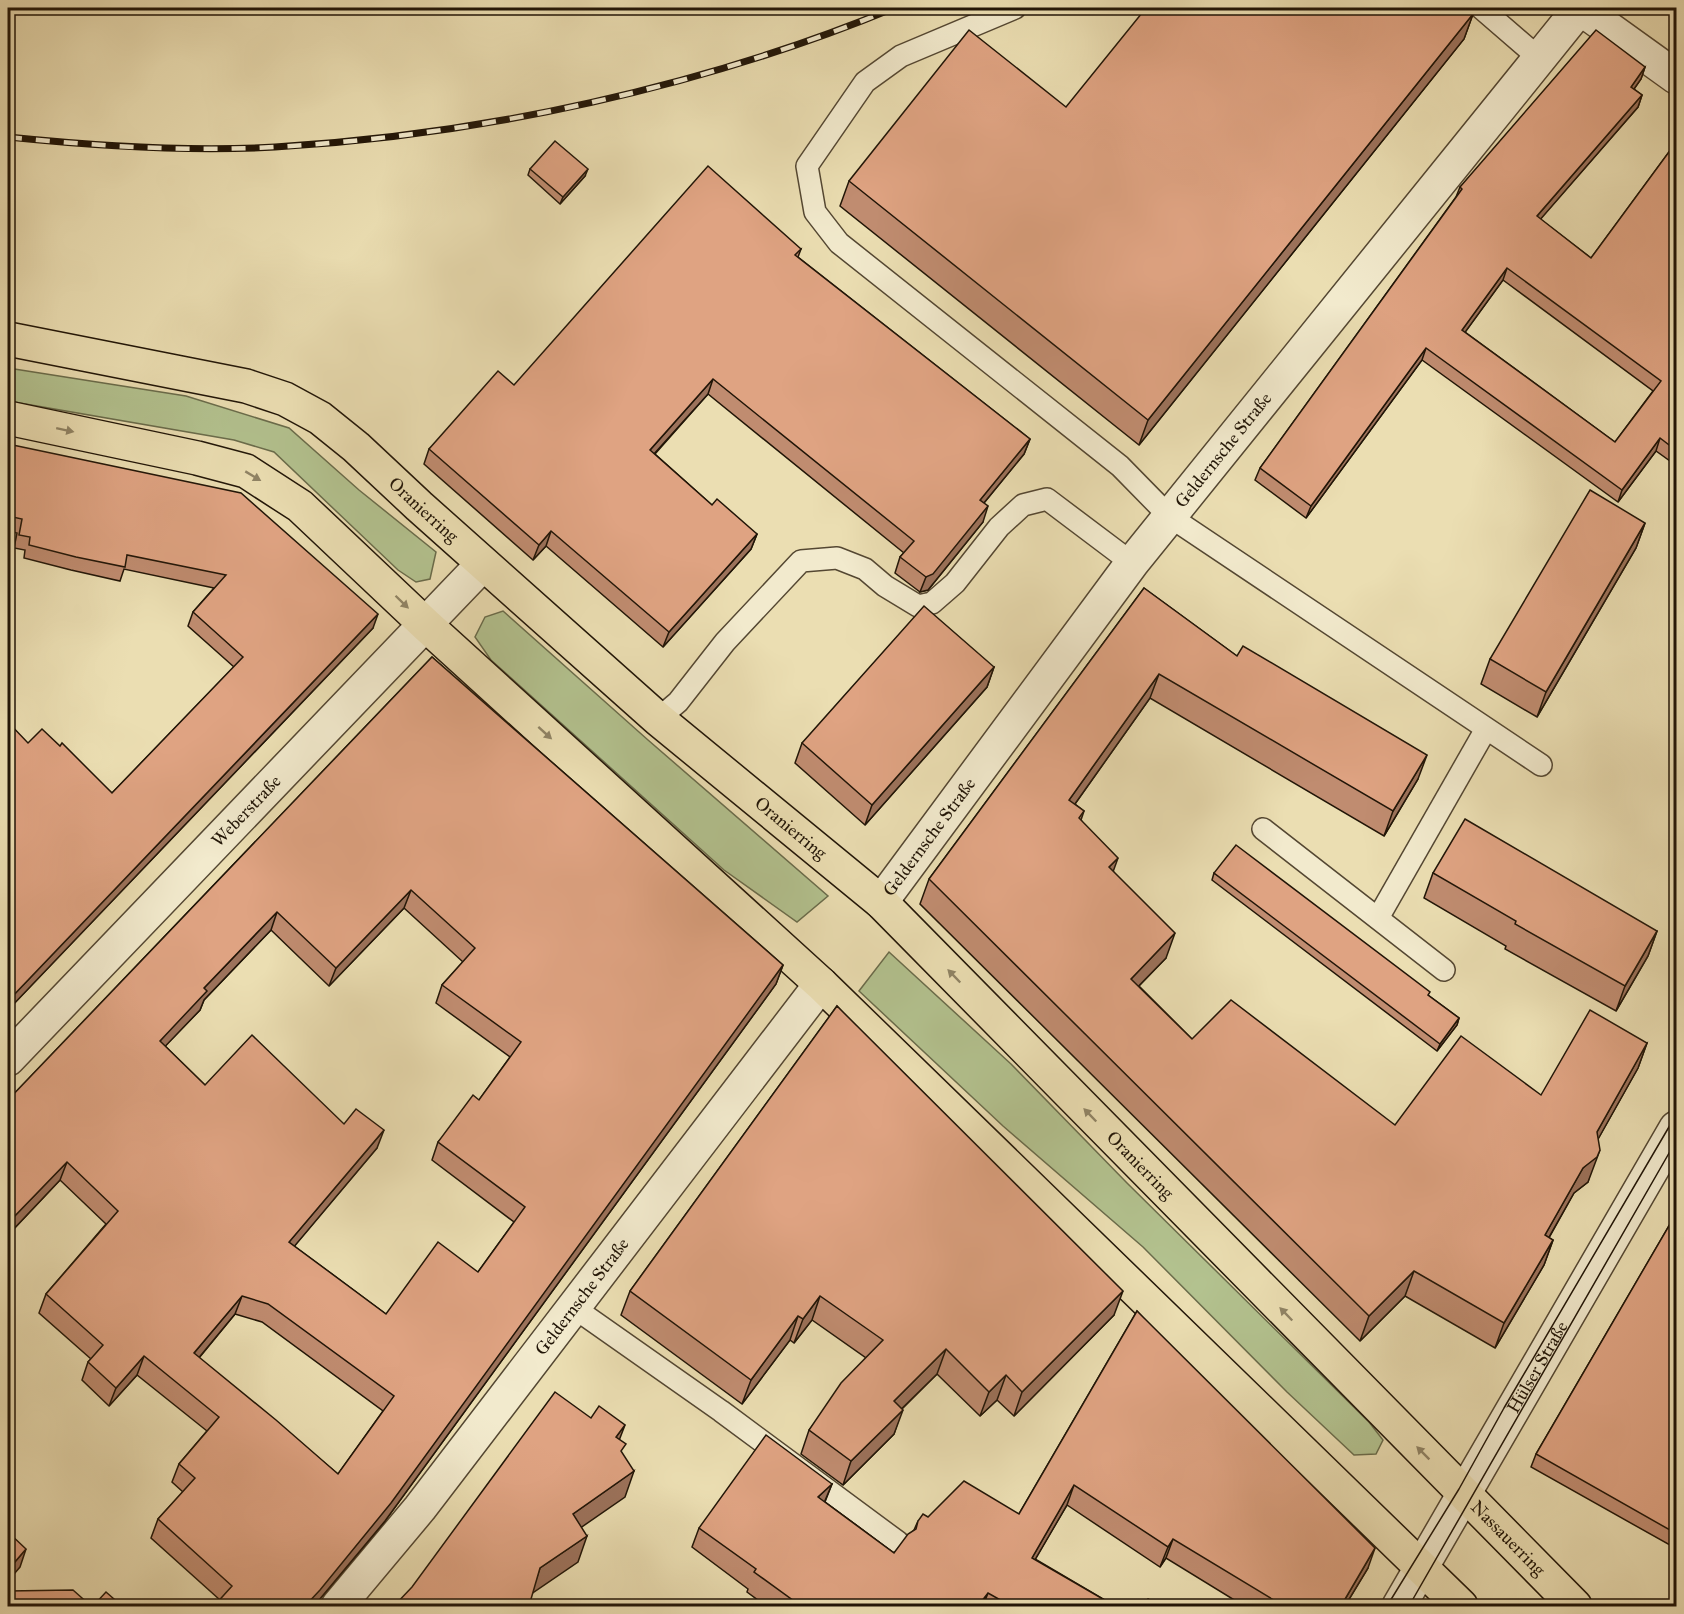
<svg xmlns="http://www.w3.org/2000/svg" width="1684" height="1614" viewBox="0 0 1684 1614" font-family="'IM FELL Great Primer',serif">
  <rect width="100%" height="100%" fill="#ebdeb2"/>
  <filter id="stains"><feTurbulence type="fractalNoise" baseFrequency=".00333" numOctaves="4"/><feColorMatrix values="0 0 0 0 .2 0 0 0 0 .09 0 0 0 0 .02 0 0 0 .5 -.17"/></filter>
  <radialGradient id="worn" r=".72"><stop offset=".6" stop-color="#630" stop-opacity="0"/><stop offset="1" stop-color="#630" stop-opacity=".3"/></radialGradient>
  <g fill="#b3c28f" stroke="#6a6c4b" stroke-width="1.5">
    <path d="M8 368 186 396 289 428 359 490 436 552 430 579 416 582 398 570 274 452 234 440 8 401Z"/>
    <path d="M503 611 648 740 828 896 797 922 724 870 491 660 475 637 485 617Z"/>
    <path d="M889 952 1011 1064 1127 1183 1369 1422 1383 1440 1376 1454 1354 1455 1287 1392 1143 1247 1003 1126 859 991Z"/>
  </g>
  <g fill="none" stroke-linecap="round" stroke-linejoin="round">
    <g stroke="#544732" stroke-width="24">
      <g id="service">
        <path d="M1015 8 901 56 865 82 807 166 815 212 839 243 1120 466 1169 516 1541 765"/>
        <path d="M1481 8 1539 58"/>
        <path d="M658 719 678 702 725 642 801 561 837 558 865 569 885 586 918 606 932 603 955 583 999 527 1023 505 1047 499 1132 563"/>
        <path d="M1263 829 1444 970"/>
        <path d="M1378 918 1486 729"/>
        <path d="M573 1307 721 1411 898 1542"/>
      </g>
    </g>
    <g stroke="#544732" stroke-width="36">
      <g id="minor">
        <path d="M1580 8 1676 77"/>
        <path id="s1" d="M881 902 1132 563 1580 8"/>
        <path id="s2" d="M8 1059 483 564"/>
        <path id="s3" d="M338 1606 420 1508 821 984"/>
      </g>
    </g>
    <g stroke="#544732" stroke-width="36">
      <g id="tertiary">
        <path id="s4" d="M1399 1606 1676 1128"/>
      </g>
    </g>
    <g stroke="#211507" stroke-width="36">
      <g id="primary">
        <path id="s5" d="M8 339 246 386 285 399 320 418 356 447 419 506 658 719 881 902 1575 1606"/>
        <path d="M8 418 197 458 246 471 300 506 426 625 821 984 1461 1606"/>
      </g>
    </g>
    <use href="#service" stroke="#f2eacd" stroke-width="21"/>
    <use href="#minor" stroke="#f2eacd" stroke-width="33"/>
    <use href="#tertiary" stroke="#f2eacd" stroke-width="33"/>
    <use href="#primary" stroke="#ebdeb2" stroke-width="33"/>
    <g stroke="#211507" stroke-width="1.5">
      <path d="M1387 1606 1459 1489 1504 1408 1676 1115"/>
      <path d="M1409 1606 1676 1141"/>
    </g>
    <g stroke="#211507" stroke-width="7">
      <path id="rail" d="M8 137C96 146 186 152 275 147 482 135 703 87 894 8"/>
    </g>
    <use href="#rail" stroke="#f2eacd" stroke-width="4.5" stroke-dasharray="14" stroke-linecap="butt"/>
  </g>
  <g fill="#c08c70" stroke="#211507" stroke-width="1.5" fill-rule="evenodd">
    <path d="M1661 8H1677V19Z"/>
    <path d="M1473 14 1464 39 1139 445 840 206 849 181 1066 107Z"/>
    <path d="M1645 67 1641 79 1634 89 1642 95 1638 107 1540 219 1591 258 1677 141V466L1656 451 1618 502 1422 360 1306 518 1255 480 1260 468 1456 197 1460 187ZM1503 280 1653 391 1615 442 1465 332Z"/>
    <path d="M530 169 585 176 560 204 528 175Z"/>
    <path d="M801 249 798 257 1030 439 1024 454 984 503 983 522 928 590 920 592 895 573 900 557 904 553 708 394 655 454 712 505 757 534 751 549 663 647 546 546 533 560 424 464 429 449 514 385Z"/>
    <path d="M8 444 373 628 8 1010 28 743 60 746 112 793 234 667 188 626 193 612 214 588 124 569 120 581 71 570 24 558 25 550 14 548 17 533 8 531Z"/>
    <path d="M1645 523 1636 548 1537 717 1481 684 1490 659Z"/>
    <path d="M1144 588 1237 656 1418 779 1384 836 1150 698 1075 804 1084 811 1081 820 1113 871 1166 958 1139 986 1192 1039 1395 1125 1541 1095 1647 1043 1638 1068 1598 1139 1588 1182 1574 1193 1549 1238 1553 1240 1544 1265 1495 1348 1405 1296 1360 1341 920 904 929 879Z"/>
    <path d="M432 657 783 965 776 984 385 1521 314 1606H214L220 1600 151 1538 158 1519 183 1492 172 1482 179 1464 207 1431 137 1375 109 1406 82 1380 88 1362 91 1359 39 1313 46 1294 106 1224 60 1180 8 1235V1100ZM404 908 463 962 442 985 436 1003 510 1057 479 1100 438 1142 432 1160 514 1222 478 1272 386 1314 294 1246 377 1148 344 1124 205 1085 165 1046 200 1010 204 1000 271 930 329 986ZM235 1314 262 1322 383 1411 338 1474 199 1358Z"/>
    <path d="M994 667 987 687 865 825 795 763 802 743Z"/>
    <path d="M1214 873 1429 996 1459 1018 1457 1025 1437 1051 1212 880Z"/>
    <path d="M1433 873 1657 931 1648 956 1616 1011 1505 949 1506 946 1424 898Z"/>
    <path d="M837 1006 1114 1315 1014 1416 997 1400 980 1416 937 1374 902 1409 894 1434 843 1485 801 1454 809 1430 866 1358 812 1320 794 1343 790 1340 742 1404 621 1315 630 1291Z"/>
    <path d="M1677 1212V1549L1531 1467 1536 1454Z"/>
    <path d="M1137 1311 1368 1568 1345 1606H1244L1166 1558 1160 1567 1067 1505 1035 1559 1115 1606H766L747 1592 748 1589 692 1547 699 1528 832 1484 825 1502 894 1553 914 1530 918 1521 928 1517 1019 1514Z"/>
  </g>
  <g fill="#9c725b" stroke="#211507" stroke-width="1.5">
    <path d="M1473 14 1464 39 1139 445 1148 420Z"/>
    <path d="M1645 67 1641 79 1627 99 1631 87Z"/>
    <path d="M1642 95 1638 107 1532 229 1537 216Z"/>
    <path d="M588 169 585 176 560 204 563 197Z"/>
    <path d="M1507 268 1503 280 1458 342 1462 330Z"/>
    <path d="M1426 348 1422 360 1306 518 1311 506Z"/>
    <path d="M713 379 708 394 644 465 650 450Z"/>
    <path d="M1660 438 1656 451 1618 502 1622 490Z"/>
    <path d="M1030 439 1024 454 974 515 980 500Z"/>
    <path d="M988 506 983 522 928 590 920 592 926 577Z"/>
    <path d="M1645 523 1636 548 1537 717 1546 692Z"/>
    <path d="M551 531 546 546 533 560 539 545Z"/>
    <path d="M757 534 751 549 663 647 669 632Z"/>
    <path d="M378 614 373 628 8 1010V1001Z"/>
    <path d="M994 667 987 687 865 825 872 805Z"/>
    <path d="M1159 674 1150 698 1060 825 1069 800Z"/>
    <path d="M1427 755 1418 779 1384 836 1393 811Z"/>
    <path d="M1118 858 1109 883V867Z"/>
    <path d="M411 890 404 908 329 986 336 968Z"/>
    <path d="M277 912 271 930 204 1000 200 1010 153 1059 160 1041 204 988Z"/>
    <path d="M1657 931 1648 956 1616 1011 1625 986Z"/>
    <path d="M1175 933 1166 958 1122 1003 1131 979Z"/>
    <path d="M783 965 776 984 385 1521 314 1606H305Z"/>
    <path d="M1459 1018 1457 1025 1437 1051 1440 1044Z"/>
    <path d="M1647 1043 1638 1068 1588 1157 1597 1132Z"/>
    <path d="M384 1130 377 1148 282 1261 289 1242Z"/>
    <path d="M1600 1150 1588 1182 1574 1193 1536 1260 1545 1235 1583 1168Z"/>
    <path d="M67 1162 60 1180 8 1235V1223Z"/>
    <path d="M1553 1240 1544 1265 1495 1348 1504 1323Z"/>
    <path d="M1414 1271 1405 1296 1360 1341 1369 1316Z"/>
    <path d="M1123 1291 1114 1315 1014 1416 1022 1392Z"/>
    <path d="M242 1296 235 1314 187 1372 194 1353Z"/>
    <path d="M820 1296 812 1320 794 1343 803 1319Z"/>
    <path d="M798 1316 790 1340 742 1404 751 1380Z"/>
    <path d="M946 1349 937 1374 885 1425 894 1401Z"/>
    <path d="M144 1356 137 1375 109 1406 116 1388Z"/>
    <path d="M1006 1375 997 1400 980 1416 989 1392Z"/>
    <path d="M903 1410 894 1434 843 1485 851 1461Z"/>
    <path d="M625 1425 615 1451 616 1437Z"/>
    <path d="M634 1471 625 1497 563 1540 573 1514Z"/>
    <path d="M832 1484 824 1503 818 1497Z"/>
    <path d="M1074 1485 1067 1505 1025 1577 1032 1558Z"/>
    <path d="M587 1536 578 1562 531 1594 540 1568Z"/>
    <path d="M1173 1539 1166 1558 1160 1567 1168 1547Z"/>
    <path d="M1375 1548 1368 1568 1345 1606H1341Z"/>
    <path d="M26 1549 20 1567 8 1581V1570Z"/>
    <path d="M988 1593 983 1606H978Z"/>
  </g>
  <g fill="#dfa382" stroke="#211507" stroke-width="1.5" fill-rule="evenodd">
    <path d="M1146 8H1465L1473 14 1148 420 849 181 969 30 1066 107Z"/>
    <path d="M1596 30 1645 67 1631 87 1642 95 1537 216 1591 258 1677 141V451L1660 438 1622 490 1426 348 1311 506 1260 468 1462 189 1460 187ZM1507 268 1661 381 1615 442 1462 330Z"/>
    <path d="M555 141 588 169 563 197 530 169Z"/>
    <path d="M708 166 801 249 795 255 1030 439 980 500 988 506 933 574 926 577 900 557 914 541 713 379 650 450 712 505 717 499 757 534 669 632 551 531 539 545 429 449 498 371 514 385Z"/>
    <path d="M8 444 241 493 378 614 8 1001V722L28 743 42 729 60 746 62 743 112 793 243 657 193 612 226 575 127 555 125 567 76 557 29 545 30 537 19 535 22 519 8 516Z"/>
    <path d="M1590 490 1645 523 1546 692 1490 659Z"/>
    <path d="M1144 588 1237 656 1243 646 1427 755 1393 811 1159 674 1069 800 1084 811 1079 818 1118 858 1109 867 1175 933 1131 979 1192 1039 1231 1000 1395 1125 1461 1036 1541 1095 1590 1010 1647 1043 1597 1132 1600 1150 1597 1157 1583 1168 1545 1235 1553 1240 1504 1323 1414 1271 1369 1316 929 879Z"/>
    <path d="M924 606 994 667 872 805 802 743Z"/>
    <path d="M432 657 783 965 391 1503 320 1590 305 1606H214L232 1586 158 1519 195 1478 179 1464 219 1417 144 1356 116 1388 88 1362 103 1345 46 1294 118 1211 67 1162 8 1223V1100ZM411 890 475 948 442 985 521 1042 479 1100 473 1095 438 1142 525 1207 478 1272 438 1242 386 1314 289 1242 384 1130 356 1109 344 1124 252 1035 205 1085 160 1041 207 991 204 988 277 912 336 968ZM242 1296 268 1304 394 1396 338 1474 276 1420 194 1353Z"/>
    <path d="M1465 819 1657 931 1625 986 1515 924 1516 921 1433 873Z"/>
    <path d="M1236 845 1430 992 1428 995 1459 1018 1440 1044 1214 873Z"/>
    <path d="M837 1006 1123 1291 1022 1392 1006 1375 989 1392 946 1349 894 1401 903 1410 851 1461 809 1430 841 1383 883 1340 820 1296 803 1319 798 1316 751 1380 630 1291Z"/>
    <path d="M1677 1212V1534L1536 1454Z"/>
    <path d="M1137 1311 1375 1548 1341 1606H1274L1277 1602 1173 1539 1168 1547 1074 1485 1032 1558 1115 1606H1011L988 1593 978 1606H801L754 1572 756 1569 699 1528 766 1435 832 1484 818 1497 894 1553 908 1534 916 1529 918 1521 923 1514 928 1517 964 1481 1019 1514Z"/>
    <path d="M555 1392 591 1418 599 1406 625 1425 616 1437 626 1444 621 1451 634 1471 573 1514 587 1536 540 1568 529 1606H394L412 1587Z"/>
    <path d="M8 1532 26 1549 8 1570Z"/>
    <path d="M73 1590 91 1606H8V1591Z"/>
    <path d="M106 1592 122 1606H93Z"/>
    <path d="M1148 1599 1161 1606H1143Z"/>
  </g>
  <defs><path id="oneway-solid" d="M-6-.8H1V-3.2L6.5 0L1 3.2V.8H-6Z" transform="scale(1.5)"/></defs>
  <g fill="#908465">
    <use href="#oneway-solid" transform="translate(65 430) rotate(12)"/>
    <use href="#oneway-solid" transform="translate(253 476) rotate(31)"/>
    <use href="#oneway-solid" transform="translate(402 602) rotate(44)"/>
    <use href="#oneway-solid" transform="translate(545 733) rotate(42)"/>
    <use href="#oneway-solid" transform="translate(954 976) rotate(-134)"/>
    <use href="#oneway-solid" transform="translate(1090 1115) rotate(-134)"/>
    <use href="#oneway-solid" transform="translate(1286 1314) rotate(-134)"/>
    <use href="#oneway-solid" transform="translate(1423 1453) rotate(-135)"/>
  </g>
  <g text-anchor="middle" dominant-baseline="central" stroke-width="4.5" stroke-linejoin="round" paint-order="stroke">
    <g font-size="18" fill="#211507" stroke="#f2eacd">
      <text stroke="none"><textPath href="#s1" startOffset="567">Geldernsche Straße</textPath></text>
      <text stroke="none"><textPath href="#s5" startOffset="462">Oranierring</textPath></text>
      <text stroke="none"><textPath href="#s2" startOffset="344">Weberstraße</textPath></text>
      <text stroke="none"><textPath href="#s5" startOffset="948">Oranierring</textPath></text>
      <text stroke="none"><textPath href="#s1" startOffset="81">Geldernsche Straße</textPath></text>
      <text stroke="none"><textPath href="#s5" startOffset="1434">Oranierring</textPath></text>
      <text stroke="none"><textPath href="#s3" startOffset="394">Geldernsche Straße</textPath></text>
      <text stroke="none"><textPath href="#s4" startOffset="276">Hülser Straße</textPath></text>
      <text stroke="none"><textPath href="#s5" startOffset="1958">Nassauerring</textPath></text>
    </g>
  </g>
  <rect width="1684" height="1614" fill="none" stroke="#ebdeb2" stroke-width="30"/>
  <rect x="9" y="9" width="1666" height="1596" fill="none" stroke="#211507" stroke-width="3"/>
  <rect x="15" y="15" width="1654" height="1584" fill="none" stroke="#211507" stroke-width="1.5"/>
  <rect width="100%" height="100%" filter="url(#stains)"/>
  <rect width="100%" height="100%" fill="url(#worn)"/>
</svg>
